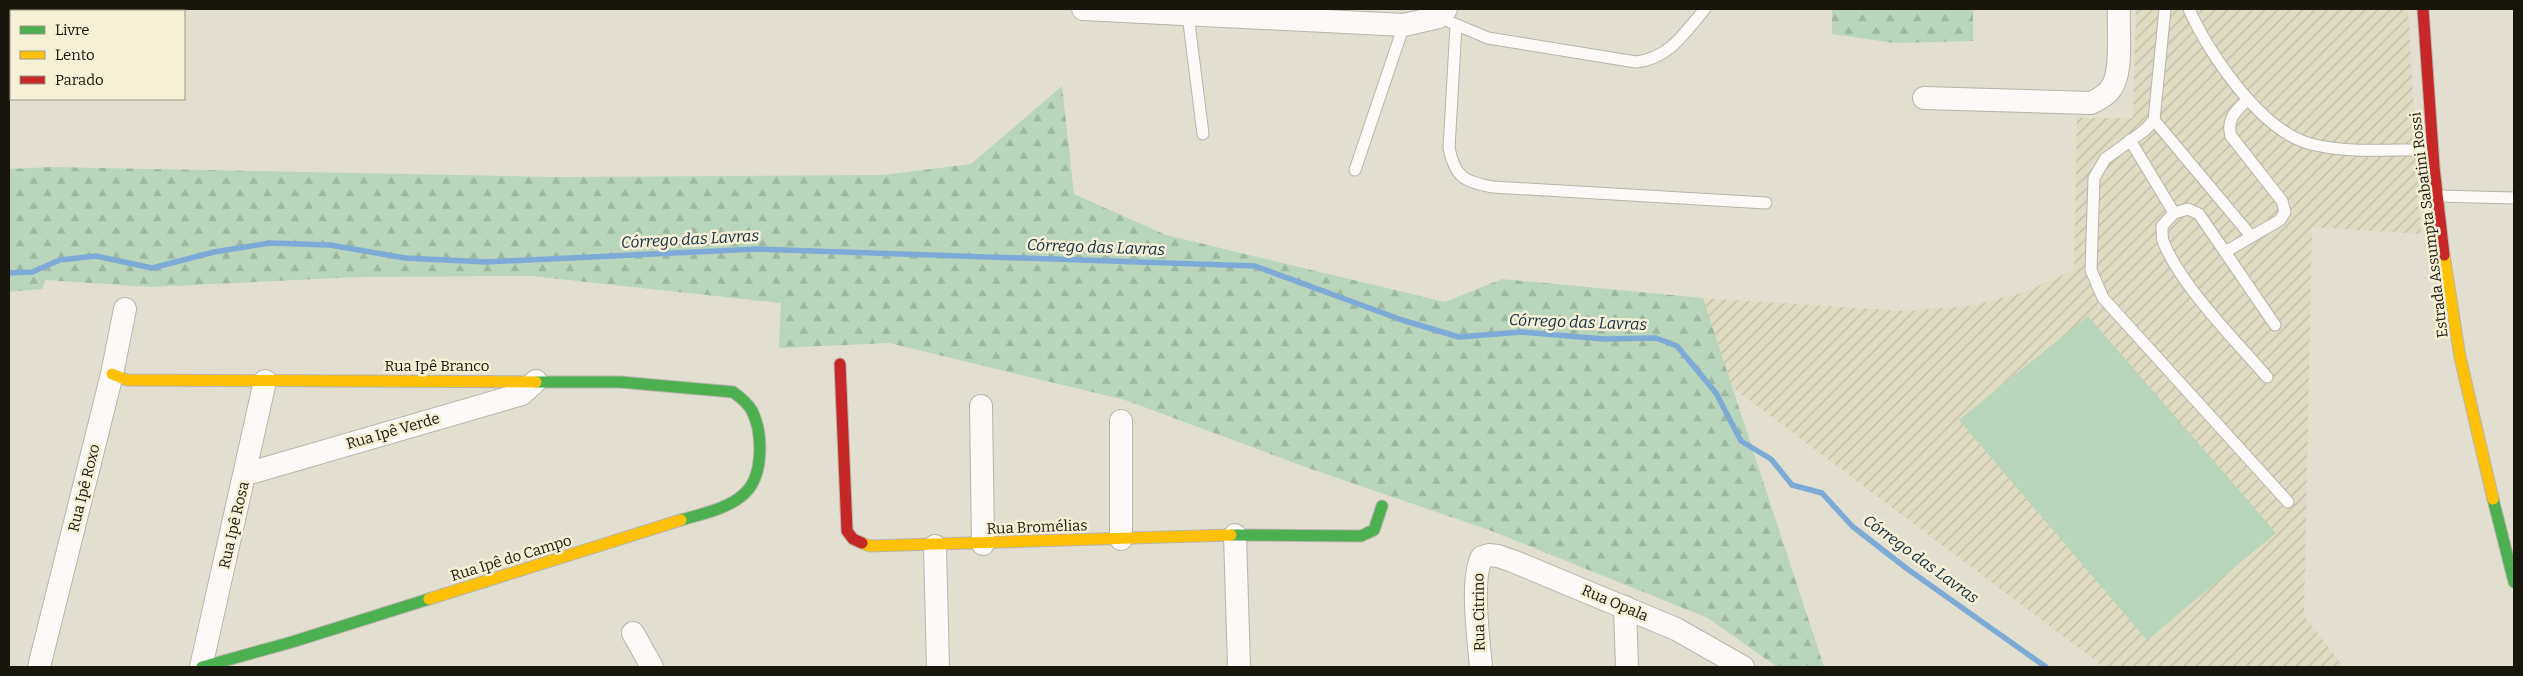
<svg xmlns="http://www.w3.org/2000/svg" width="2523" height="676" viewBox="0 0 2523 676" font-family="Bitter,serif">
  <defs>
    <pattern id="industrial-furrows" width="10" height="10" patternUnits="userSpaceOnUse" patternTransform="scale(1.25)"><rect width="10" height="10" fill="#e0dbc3"/><path d="M-1 1l2-2M0 10L10 0M9 11l2-2" fill="none" stroke="#bfbba6"/></pattern>
    <pattern id="forest-firs" width="22" height="20" patternUnits="userSpaceOnUse" patternTransform="scale(1.25)"><rect width="22" height="20" fill="#b9d6bd"/><path d="M5 1l3.5 6h-7zM16 11l3.5 6h-7z" fill="#9eb7a1"/></pattern>
  </defs>
  <rect width="100%" height="100%" fill="#e2dfd1"/>
  <path fill="url(#industrial-furrows)" d="M2136 9H2408L2421 234 2312 227 2304 616 2344 667H2104L1732 387 1703 298 1905 311 1969 306 2022 293 2074 270 2077 118H2133Z"/>
  <g fill="url(#forest-firs)">
    <path d="M1832 9H1973V41L1894 43 1832 34Z"/>
    <path d="M1062 86 1074 194 1166 235 1445 302 1502 279 1703 298 1824 667H1777L1708 618 1489 530 1308 468 1125 400 889 343 779 348 781 303 531 276 360 277 151 287 46 280 42 289 9 292V169L51 167 556 177 883 175 971 164Z"/>
  </g>
  <path fill="#b9d6bd" d="M2088 316 2276 533 2147 640 1959 420Z"/>
  <g fill="none" stroke-linecap="round" stroke-linejoin="round">
    <path stroke="#7eabd5" stroke-width="5.5" d="M9 273 32 272 60 260 96 256 152 268 214 252 270 243 330 245 405 258 486 262 757 249 1255 266 1402 320 1459 337 1522 332 1604 339 1656 338 1677 346 1716 393 1741 441 1771 459 1792 485 1822 493 1852 526 1906 568 2046 667"/>
    <g stroke="#b7b4a9" stroke-width="13">
      <g id="lane">
        <path d="M2165 9 2154 120 2145 130 2105 159 2094 178 2091 270 2103 298 2288 502"/>
        <path d="M2189 9C2208 53 2262 132 2311 144 2350 154 2393 149 2433 150"/>
        <path d="M1188 15 1203 134"/>
        <path d="M1450 22 1488 38 1636 62C1670 58 1684 33 1705 9"/>
        <path d="M1456 26 1449 148C1455 177 1464 182 1493 187L1766 203"/>
        <path d="M2247 100C2236 111 2226 119 2231 136L2282 201 2285 212 2280 220 2225 252 2199 214 2188 209 2174 213 2162 226C2162 231 2162 237 2163 241 2180 285 2236 341 2267 377"/>
        <path d="M2154 120 2251 236"/>
        <path d="M2130 140 2174 213"/>
        <path d="M1355 170 1404 25"/>
        <path d="M2438 196 2514 198"/>
        <path d="M2225 252 2275 325"/>
      </g>
    </g>
    <g stroke="#b7b4a9" stroke-width="24">
      <g id="street">
        <path d="M1083 9 1404 25 1439 17 1446 9"/>
        <path d="M1924 98 2091 103C2101 98 2110 93 2114 83 2122 66 2118 28 2119 9"/>
        <path d="M981 406 983 544"/>
        <path d="M246 474 522 394 536 381"/>
        <path d="M1235 535 1239 667"/>
        <path d="M1121 539V421"/>
        <path d="M935 546 938 667"/>
        <path d="M1625 607 1627 667"/>
        <path d="M633 633 652 667"/>
        <path d="M39 667 112 374 125 309"/>
        <path d="M201 667 265 381"/>
        <path d="M1481 667C1479 642 1470 579 1482 557L1489 555 1498 556 1515 562 1676 629 1743 667"/>
      </g>
    </g>
    <g stroke="#b7b4a9" stroke-width="13">
      <g id="fast">
        <path d="M536 382H620L733 392C740 397 748 403 752 411 763 433 764 477 744 494 728 509 701 514 681 520"/>
        <path d="M2493 499 2514 582"/>
        <path d="M1231 535 1361 536 1374 530 1382 506"/>
        <path d="M202 667 292 642 429 599"/>
      </g>
    </g>
    <g stroke="#b7b4a9" stroke-width="13">
      <g id="slow">
        <path d="M2444 255 2460 357 2493 499"/>
        <path d="M112 374 127 380 536 382"/>
        <path d="M862 543 870 546 1231 535"/>
        <path d="M429 599 681 520"/>
      </g>
    </g>
    <g stroke="#b7b4a9" stroke-width="13">
      <g id="jam">
        <path d="M2423 9 2434 167 2444 255"/>
        <path d="M840 364 847 531 853 539 862 543"/>
      </g>
    </g>
    <use href="#lane" stroke="#fbfaf8" stroke-width="11"/>
    <use href="#street" stroke="#fbfaf8" stroke-width="22"/>
    <use href="#fast" stroke="#4caf50" stroke-width="11"/>
    <use href="#slow" stroke="#ffc107" stroke-width="11"/>
    <use href="#jam" stroke="#c62828" stroke-width="11"/>
  </g>
  <g text-anchor="middle" dominant-baseline="central" stroke-width="5" stroke-linejoin="round" paint-order="stroke">
    <g font-size="15" fill="#17150c" stroke="#f6f0d7">
      <text transform="translate(2429 225) rotate(-97)">Estrada Assumpta Sabatini Rossi</text>
      <text x="437" y="366">Rua Ipê Branco</text>
      <text transform="translate(393 431) rotate(-16)">Rua Ipê Verde</text>
      <text transform="translate(84 488) rotate(-76)">Rua Ipê Roxo</text>
      <text transform="translate(234 525) rotate(-77)">Rua Ipê Rosa</text>
      <text transform="translate(1037 527) rotate(-2)">Rua Bromélias</text>
      <text transform="translate(511 558) rotate(-17)">Rua Ipê do Campo</text>
      <text transform="translate(1615 603) rotate(23)">Rua Opala</text>
      <text transform="translate(1479 612) rotate(-91)">Rua Citrino</text>
    </g>
    <g font-size="16" font-style="italic" fill="#0f2b46" stroke="#f6f0d7">
      <text transform="translate(690 239) rotate(-3)">Córrego das Lavras</text>
      <text transform="translate(1096 247) rotate(2)">Córrego das Lavras</text>
      <text transform="translate(1578 322) rotate(2)">Córrego das Lavras</text>
      <text transform="translate(1921 559) rotate(36)">Córrego das Lavras</text>
    </g>
  </g>
  <rect width="2523" height="676" fill="none" stroke="#17150c" stroke-width="20"/>
  <rect x="10" y="10" width="175" height="90" fill="#f6f0d7" stroke="#9d9886"/>
  <rect x="20" y="26" width="25" height="8" fill="#4caf50" stroke="#9d9886"/>
  <text x="55" y="35" font-size="15" fill="#17150c">Livre</text>
  <rect x="20" y="51" width="25" height="8" fill="#ffc107" stroke="#9d9886"/>
  <text x="55" y="60" font-size="15" fill="#17150c">Lento</text>
  <rect x="20" y="76" width="25" height="8" fill="#c62828" stroke="#9d9886"/>
  <text x="55" y="85" font-size="15" fill="#17150c">Parado</text>
</svg>
